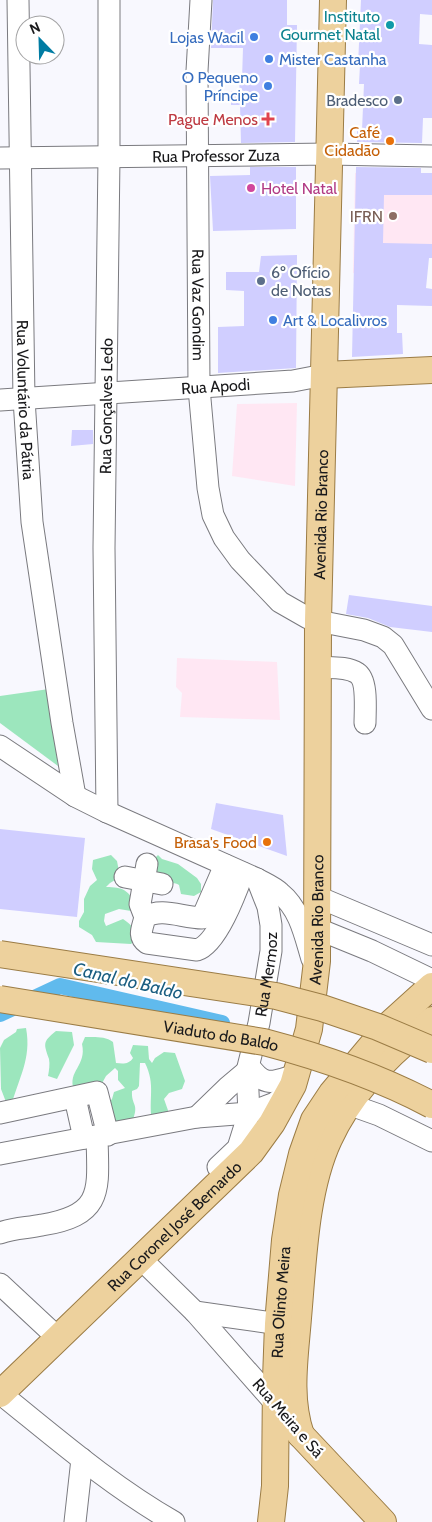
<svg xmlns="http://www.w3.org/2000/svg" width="432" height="1522" viewBox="0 0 432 1522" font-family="Cabin,sans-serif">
  <rect width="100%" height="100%" fill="#f8f8fe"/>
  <g fill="#ffe7f3">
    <path d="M355 173H432V258H427L426 274 353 273Z"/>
    <path d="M297 403 295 486 232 476 237 404Z"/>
    <path d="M177 658 277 662 280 720 180 717 182 693 176 687Z"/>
  </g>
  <g fill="#9ce6bd">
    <path d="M49 689 58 766 0 723V696Z"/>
    <path d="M111 855 117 861 120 877 110 883 106 887C123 887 129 890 136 906L131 911 119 909 105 914 104 921 106 926 123 919C132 925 135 929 136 939L131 944 96 942 92 935 79 927V921L84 912V899L90 886 97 880 92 869 93 860Z"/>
    <path d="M158 855 162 859 178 864 197 878 201 884V892L194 896 181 894 179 885C174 882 172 884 167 883 157 882 154 871 150 863Z"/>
    <path d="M26 1028C32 1059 18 1079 11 1107L6 1102 1 1089 0 1048 4 1040 16 1032 17 1029Z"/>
    <path d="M56 1031 72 1032 74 1045 57 1079 48 1076C49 1071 50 1064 49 1059 44 1044 42 1042 56 1031Z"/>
    <path d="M85 1037C95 1037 105 1036 113 1042L116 1063C124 1064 129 1064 133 1058L130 1053 133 1045 148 1046 149 1059 152 1063 155 1058 164 1052 175 1053 185 1081 182 1089 169 1093 164 1099 170 1116 152 1121C148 1099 156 1085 145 1063H140L139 1086 137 1089 132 1091C131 1106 140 1103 132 1122L115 1127 106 1106 112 1099 114 1092 125 1088 118 1080V1071L115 1068 106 1076 94 1098 74 1090C67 1071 87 1066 82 1044Z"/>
  </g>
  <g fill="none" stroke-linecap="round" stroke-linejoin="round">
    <path stroke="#60baed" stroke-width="16" d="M0 1014 60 986 222 1023"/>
  </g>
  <g fill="#d0ceff">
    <path d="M213 0H287V25H297L295 142 241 143 240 105H231V91L239 92 240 79H242L243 48H211Z"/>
    <path d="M361 0H432V15L420 14 419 44 432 45V118H423L422 143 357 142V130H362L364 84H359L360 65H358Z"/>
    <path d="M250 167H296V229L213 231 210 176 250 175Z"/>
    <path d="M356 167 421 168V173H432V195H384L383 243 432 244V258H429L426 288 432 289V306L397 305V333H402L403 354 352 357Z"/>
    <path d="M297 255 296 368 218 373V327L244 326V291L226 290V272H259L261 256Z"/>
    <path d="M72 430H93V444L71 446Z"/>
    <path d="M349 595 432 606V632L390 627 368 618 346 614Z"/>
    <path d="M216 803 283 815 287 856 211 829Z"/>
    <path d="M0 829 85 838 77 917 0 909Z"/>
  </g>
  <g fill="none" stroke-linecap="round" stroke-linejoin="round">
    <g stroke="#7a7a7f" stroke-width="23">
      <g id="minor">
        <path id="s1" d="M18 0 24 399 32 522 62 723 75 796"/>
        <path id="s2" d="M201 0 197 71 199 388 208 488 213 515 224 538 240 560 280 602 308 618 318 621 364 630 383 637 393 645 432 709"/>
        <path id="s3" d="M0 158 329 154 432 156"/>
        <path id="s4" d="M0 400 293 381 324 375"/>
        <path d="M318 667C329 668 347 666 357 673 368 680 365 711 365 723"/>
        <path d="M0 746 75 796 107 812 257 879C264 883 274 887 280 893 300 909 305 936 312 959"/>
        <path id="s5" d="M107 812 104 548 109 157V0"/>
        <path d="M225 865 202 918C183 918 162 907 145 917 143 927 137 936 147 943L197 950C217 944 236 892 243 873"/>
        <path d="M125 877 162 884"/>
        <path d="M318 897 432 945"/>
        <path d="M145 917 140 904 147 864"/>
        <path d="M318 929 372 951 432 980"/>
        <path d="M249 1066C265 1088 272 1082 296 1075"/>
        <path d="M75 1098 84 1138"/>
        <path d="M348 1104 379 1115 432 1141"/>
        <path d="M0 1113 97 1092 108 1135"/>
        <path d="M197 1117 228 1087 247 1071"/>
        <path d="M0 1154 197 1117 249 1113 275 1103 290 1091"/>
        <path id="s6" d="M218 1167 238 1148 249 1113 247 1071 259 1023 271 951V925L268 907 257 879"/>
        <path d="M0 1233C13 1228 28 1228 42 1225 105 1215 98 1189 97 1136"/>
        <path d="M140 1258 195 1312 276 1404"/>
        <path d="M0 1284 58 1338"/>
        <path d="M195 1312 293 1326"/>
        <path d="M1 1394C57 1439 111 1486 174 1522"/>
        <path d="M75 1522 82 1459"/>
      </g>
    </g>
    <g stroke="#9b7c45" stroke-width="28">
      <g id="major">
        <path d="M324 375 432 370"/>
        <path id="s7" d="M0 1394 251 1152 272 1123 293 1085 309 1029 317 961 318 621 333 0"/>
        <path d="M290 1422 301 1435 383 1522"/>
        <path d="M301 1435C288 1397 295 1357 298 1318 303 1263 305 1190 329 1139 351 1091 390 1052 432 1020"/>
        <path id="s8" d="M271 1522 275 1486 276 1379 278 1324 285 1240 292 1195 302 1154 314 1120 332 1093 390 1024 432 986"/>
      </g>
    </g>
    <use href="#minor" stroke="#fff" stroke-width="21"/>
    <use href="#major" stroke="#edd19d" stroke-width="26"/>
    <g stroke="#9b7c45" stroke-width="28" stroke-linecap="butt">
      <g id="major-bridge">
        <path d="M0 954 276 996 322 1008 378 1027 432 1050"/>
        <path id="s9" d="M0 999 264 1042C321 1057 379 1077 432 1105"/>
      </g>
    </g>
    <use href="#major-bridge" stroke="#edd19d" stroke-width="26"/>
  </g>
  <circle fill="#0f9aa8" stroke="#fff" stroke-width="2" cx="390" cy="25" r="5"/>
  <g fill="#3f7fe0" stroke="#fff" stroke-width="2">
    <circle cx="254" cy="37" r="5"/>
    <circle cx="269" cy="59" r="5"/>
    <circle cx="268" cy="86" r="5"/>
    <circle cx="273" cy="320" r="5"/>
  </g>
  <g fill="#5c6f8a" stroke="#fff" stroke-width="2">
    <circle cx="398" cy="100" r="5"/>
    <circle cx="261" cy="281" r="5"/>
  </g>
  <path fill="#e0444e" stroke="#fff" stroke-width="2" d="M265.5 111.5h5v5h5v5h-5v5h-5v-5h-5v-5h5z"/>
  <g fill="#e8710a" stroke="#fff" stroke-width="2">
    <circle cx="390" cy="141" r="5"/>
    <circle cx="267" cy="842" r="5"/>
  </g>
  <circle fill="#d1479c" stroke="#fff" stroke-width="2" cx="251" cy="188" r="5"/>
  <circle fill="#8d6e63" stroke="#fff" stroke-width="2" cx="393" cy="216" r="5"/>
  <g text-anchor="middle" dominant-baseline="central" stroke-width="4.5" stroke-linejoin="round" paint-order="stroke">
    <g font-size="16" fill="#0d838f" stroke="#fff" text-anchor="end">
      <text x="380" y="16">Instituto<tspan x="380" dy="18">Gourmet Natal</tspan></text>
    </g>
    <g font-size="16" fill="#366cbe" stroke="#fff" text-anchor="end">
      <text x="244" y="37">Lojas Wacil</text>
      <text x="279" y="59" text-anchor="start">Mister Castanha</text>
      <text x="258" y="77">O Pequeno<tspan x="258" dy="18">Príncipe</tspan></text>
      <text x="283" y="320" text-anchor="start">Art &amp; Localivros</text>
    </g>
    <g font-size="16" fill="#4e5e75" stroke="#fff" text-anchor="end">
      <text x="388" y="100">Bradesco</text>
      <text x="271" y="272" text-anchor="start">6º Ofício<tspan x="271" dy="18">de Notas</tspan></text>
    </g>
    <g font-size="16" fill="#be3a42" stroke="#fff" text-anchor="end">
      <text x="258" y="119">Pague Menos</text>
    </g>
    <g font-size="16" fill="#c56008" stroke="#fff" text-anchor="end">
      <text x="380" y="132">Café<tspan x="380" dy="18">Cidadão</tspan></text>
      <text x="257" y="842">Brasa's Food</text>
    </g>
    <g font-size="16" fill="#19191b" stroke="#fff">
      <text stroke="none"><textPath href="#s3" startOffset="216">Rua Professor Zuza</textPath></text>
      <text stroke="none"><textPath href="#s2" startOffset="305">Rua Vaz Gondim</textPath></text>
      <text stroke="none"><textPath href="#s4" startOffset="216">Rua Apodi</textPath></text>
      <text stroke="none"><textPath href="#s1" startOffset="400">Rua Voluntário da Pátria</textPath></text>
      <text stroke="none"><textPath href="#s5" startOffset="406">Rua Gonçalves Ledo</textPath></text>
      <text stroke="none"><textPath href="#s7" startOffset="1001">Avenida Rio Branco</textPath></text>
      <text stroke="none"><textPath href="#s7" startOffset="596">Avenida Rio Branco</textPath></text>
      <text stroke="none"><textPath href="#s6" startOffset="205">Rua Mermoz</textPath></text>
      <text stroke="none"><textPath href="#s9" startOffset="224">Viaduto do Baldo</textPath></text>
      <text stroke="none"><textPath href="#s7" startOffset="242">Rua Coronel José Bernardo</textPath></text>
      <text stroke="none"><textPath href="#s8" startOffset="220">Rua Olinto Meira</textPath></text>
      <text transform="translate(288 1418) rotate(49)">Rua Meira e Sá</text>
    </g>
    <g font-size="16" fill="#b23c85" stroke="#fff" text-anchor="start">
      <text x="261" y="188">Hotel Natal</text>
    </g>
    <g font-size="16" fill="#785e54" stroke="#fff" text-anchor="end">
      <text x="383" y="216">IFRN</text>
    </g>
    <g font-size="18" font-style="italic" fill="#1b5e81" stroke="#fff">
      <text transform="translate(128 981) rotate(13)">Canal do Baldo</text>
    </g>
  </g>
  <g transform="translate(40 40) rotate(337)"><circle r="24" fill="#ffffff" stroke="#a3a3a4"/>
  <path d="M0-4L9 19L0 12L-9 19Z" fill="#007ca3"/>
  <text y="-8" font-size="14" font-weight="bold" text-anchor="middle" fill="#19191b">N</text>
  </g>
</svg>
